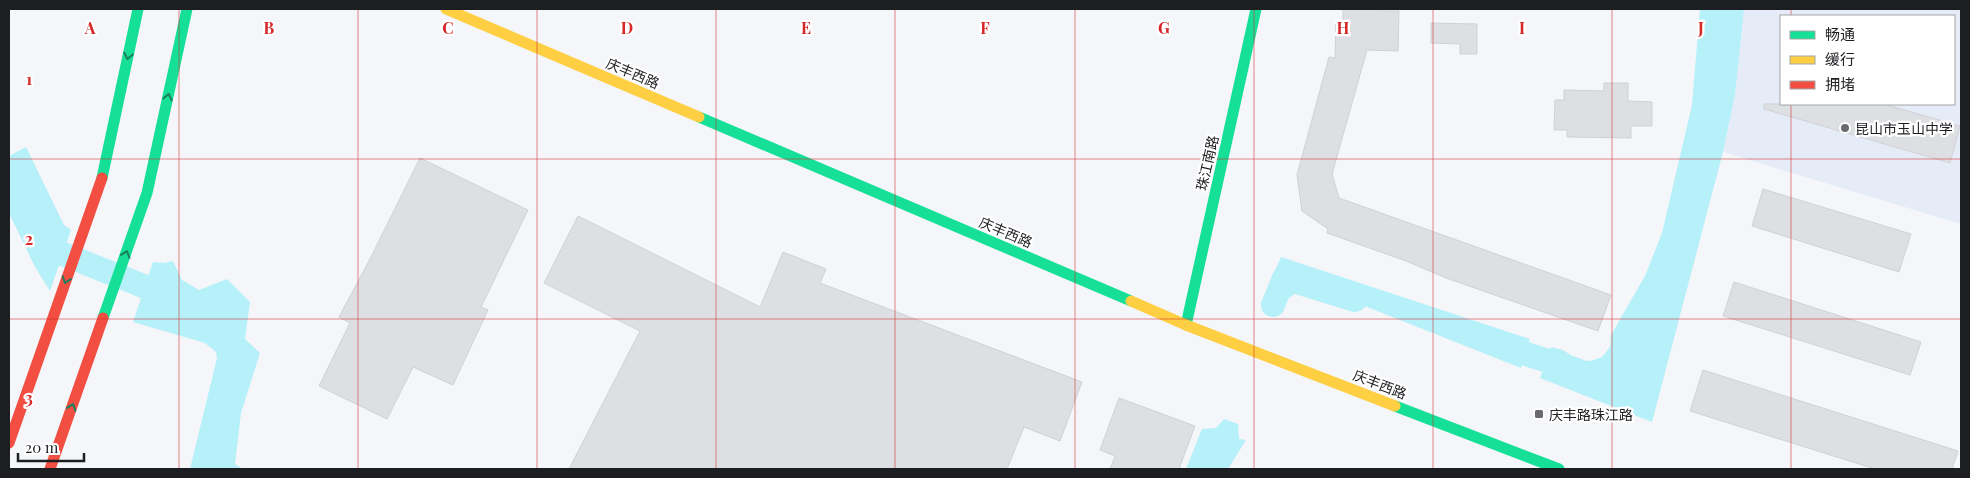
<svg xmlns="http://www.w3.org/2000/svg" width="1970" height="478" viewBox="0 0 1970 478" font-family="'Playfair Display','Noto Sans SC',serif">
  <rect width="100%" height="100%" fill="#f4f6fa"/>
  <path fill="#e5ebf7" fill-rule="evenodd" d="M1744 9H1961V224L1723 152 1735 95ZM1781 16H1954V104H1781Z"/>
  <g fill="#b6f0f9">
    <path d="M1700 9H1744L1735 95 1723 152 1652 422 1540 378 1551 347 1563 350 1578 360 1591 361 1602 357 1610 347 1611 335 1645 276 1662 233 1692 105Z"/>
    <path d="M26 147 64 225 71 230 50 291 35 267 9 213V156Z"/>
    <path d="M1281 257 1530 339 1521 368 1309 284 1289 298 1268 287Z"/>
    <path d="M173 261 182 280 199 290 227 279 250 302 245 339 260 353 241 413 235 464 243 469H190L217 358 216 352 205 343 133 322 153 262 164 263Z"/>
    <path d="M1224 419 1238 424 1239 439 1246 440 1228 469H1186L1202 429 1216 428Z"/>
  </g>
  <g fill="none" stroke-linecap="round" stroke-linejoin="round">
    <g stroke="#b6f0f9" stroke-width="24">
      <path d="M58 252 176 299"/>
      <path d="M1273 305 1284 278 1355 300"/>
      <path d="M1494 344 1577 370"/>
    </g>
  </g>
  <g fill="#dddfe3" stroke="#d0d1d5">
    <path d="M1343 9H1380V11H1399L1398 51 1367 50 1332 174 1339 198 1611 295 1598 331 1446 278 1406 261 1327 233 1328 229 1302 211 1297 175 1329 57 1335 58 1336 22H1343Z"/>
    <path d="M1431 23 1477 24V54H1460V44L1431 43Z"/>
    <path d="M1604 83H1628V101L1652 102V126H1631V138L1567 137V130H1554L1555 100H1564V90L1604 91Z"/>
    <path d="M1764 104H1883L1960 126 1950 163 1764 109Z"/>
    <path d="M420 158 528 210 481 307 488 310 453 385 413 367 387 419 319 386 350 323 339 317 370 259Z"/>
    <path d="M1763 189 1911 234 1899 272 1752 226Z"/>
    <path d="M578 216 760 307 783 252 826 269 820 283 1082 382 1060 441 1024 427 1007 469H569L640 331 544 283Z"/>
    <path d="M1734 282 1921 342 1910 375 1723 316Z"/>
    <path d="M1703 370 1958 451 1952 469H1875L1690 411Z"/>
    <path d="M1119 398 1195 426 1179 469H1110L1115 456 1100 450Z"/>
  </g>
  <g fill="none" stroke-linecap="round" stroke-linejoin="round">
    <g stroke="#16e098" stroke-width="11">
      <path d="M699 117 1131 301"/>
      <path d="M102 178 138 9"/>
      <path d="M103 318 147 193 187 9"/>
      <path d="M1186 325 1256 9"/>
      <path d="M1395 406 1559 469"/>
    </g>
    <g stroke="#ffcf43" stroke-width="11">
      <path d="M446 9 699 117"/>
      <path d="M1131 301 1186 325 1395 406"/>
    </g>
    <g stroke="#f24e42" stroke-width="11">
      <path d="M9 443 102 178"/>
      <path d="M50 469 103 318"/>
    </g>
  </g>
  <defs><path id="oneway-chevron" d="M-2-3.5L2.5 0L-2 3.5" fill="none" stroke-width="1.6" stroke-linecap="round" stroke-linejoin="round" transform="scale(1.25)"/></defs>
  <g stroke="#197f5c">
    <use href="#oneway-chevron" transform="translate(128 56) rotate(102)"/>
    <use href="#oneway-chevron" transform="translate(168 97) rotate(-78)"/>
    <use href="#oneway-chevron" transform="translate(126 254) rotate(-71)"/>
    <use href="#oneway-chevron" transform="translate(66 280) rotate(109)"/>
    <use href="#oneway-chevron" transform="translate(72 407) rotate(-71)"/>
  </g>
  <path fill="none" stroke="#d62828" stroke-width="1" stroke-opacity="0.55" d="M179 9V469M358 9V469M537 9V469M716 9V469M895 9V469M1075 9V469M1254 9V469M1433 9V469M1612 9V469M1791 9V16M1791 104V469M9 159H1961M9 319H1961"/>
  <g fill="#686a6d" stroke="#fff" stroke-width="2">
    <circle cx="1845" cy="128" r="5"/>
    <rect x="1534" y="409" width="10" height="10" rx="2.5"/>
  </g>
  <g text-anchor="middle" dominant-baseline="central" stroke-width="4.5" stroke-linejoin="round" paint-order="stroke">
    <g font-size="14" fill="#1c1e21" stroke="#fff">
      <text transform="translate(633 73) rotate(23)">庆丰西路</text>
      <text transform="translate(1207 163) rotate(-77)">珠江南路</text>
      <text transform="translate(1006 232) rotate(23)">庆丰西路</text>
      <text transform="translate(1380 384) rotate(21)">庆丰西路</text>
    </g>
    <g font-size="14" fill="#1c1e21" stroke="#fff" text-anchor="start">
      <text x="1855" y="128">昆山市玉山中学</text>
      <text x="1549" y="414">庆丰路珠江路</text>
    </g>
  </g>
  <g font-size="16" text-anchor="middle" font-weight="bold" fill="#d62828" stroke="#fff" stroke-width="4.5" stroke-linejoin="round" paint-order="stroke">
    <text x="90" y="34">A</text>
    <text x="269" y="34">B</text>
    <text x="448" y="34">C</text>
    <text x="627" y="34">D</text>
    <text x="806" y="34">E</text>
    <text x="985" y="34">F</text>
    <text x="1164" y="34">G</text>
    <text x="1343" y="34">H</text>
    <text x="1522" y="34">I</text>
    <text x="1701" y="34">J</text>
    <text x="29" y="85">1</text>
    <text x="29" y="245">2</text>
    <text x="29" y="404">3</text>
  </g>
  <rect width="1970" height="478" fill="none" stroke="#1c1e21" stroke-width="20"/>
  <rect x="1780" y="15" width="175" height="90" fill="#ffffff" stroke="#a4a5a6"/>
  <rect x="1790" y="31" width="25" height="8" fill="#16e098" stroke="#a4a5a6"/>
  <text x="1825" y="40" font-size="15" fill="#1c1e21">畅通</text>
  <rect x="1790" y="56" width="25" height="8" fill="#ffcf43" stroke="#a4a5a6"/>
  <text x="1825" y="65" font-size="15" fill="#1c1e21">缓行</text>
  <rect x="1790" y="81" width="25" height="8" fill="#f24e42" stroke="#a4a5a6"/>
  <text x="1825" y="90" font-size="15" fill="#1c1e21">拥堵</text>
  <path d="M18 453v8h66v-8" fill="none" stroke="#1c1e21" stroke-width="2.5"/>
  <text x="25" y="453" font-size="15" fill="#1c1e21" stroke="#ffffff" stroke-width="4" paint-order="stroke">20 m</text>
</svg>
